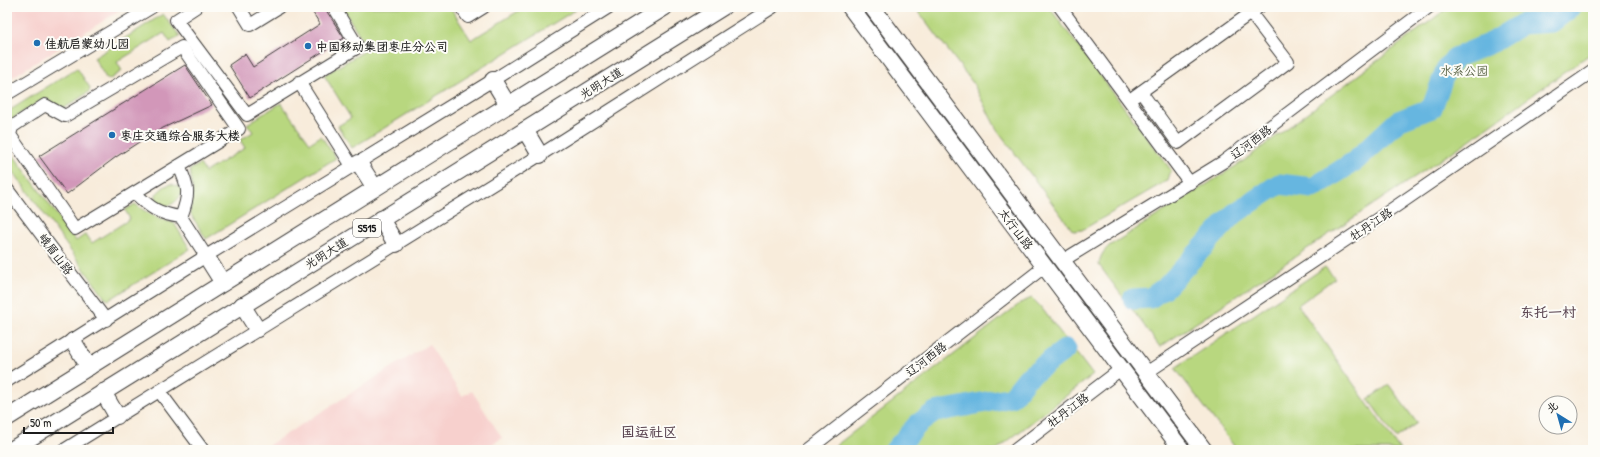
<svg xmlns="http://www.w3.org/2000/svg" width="1600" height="457" viewBox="0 0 1600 457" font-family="'Patrick Hand','LXGW WenKai TC',sans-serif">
  <rect width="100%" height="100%" fill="#fdfcf7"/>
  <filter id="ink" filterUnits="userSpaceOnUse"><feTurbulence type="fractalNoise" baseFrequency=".025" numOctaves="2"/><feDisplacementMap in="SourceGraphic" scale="8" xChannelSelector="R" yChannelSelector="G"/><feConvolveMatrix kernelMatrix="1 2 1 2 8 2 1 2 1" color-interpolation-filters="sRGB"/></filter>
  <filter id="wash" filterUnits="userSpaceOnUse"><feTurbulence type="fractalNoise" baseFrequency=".012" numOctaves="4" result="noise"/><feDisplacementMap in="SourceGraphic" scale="16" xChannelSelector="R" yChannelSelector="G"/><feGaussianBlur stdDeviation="0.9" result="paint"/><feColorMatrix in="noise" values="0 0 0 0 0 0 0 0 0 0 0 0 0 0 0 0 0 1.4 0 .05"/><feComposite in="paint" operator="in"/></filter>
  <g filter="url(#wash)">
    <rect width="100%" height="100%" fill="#f8ecdb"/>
    <g fill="#f7d0cd">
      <path d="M7 7H126L7 80Z"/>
      <path d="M429 344 462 396 472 391 502 438 483 450H261Z"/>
    </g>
    <g fill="#b8d77f" stroke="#6a7a4e">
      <path d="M342 7H450L471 40 525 7H580L352 148 338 126 351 118 324 75 368 49Z"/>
      <path d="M915 7H1049L1171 170 1168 180 1082 230 1073 231 996 128 973 83Z"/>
      <path d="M1449 7H1593V52L1464 144 1160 347 1099 265C1100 256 1103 252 1109 246L1242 162Z"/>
      <path d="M163 14 180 36 170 42 164 33 117 62 122 71 110 79 106 78 94 58Z"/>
      <path d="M77 68 90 88 89 92 63 109 45 98 7 122V112Z"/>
      <path d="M281 103 310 143 321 136 336 158 206 239 190 213 193 193 190 170 200 164 205 172 245 148 240 140 253 132 247 124Z"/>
      <path d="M7 146 76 241 86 234 92 243 130 219 125 210 135 204C148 214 159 219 174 223L190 249 109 300 105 298 7 163Z"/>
      <path d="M171 184 180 187 183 190C179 201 172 206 161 207L156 203V194L165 186Z"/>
      <path d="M1325 267 1335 278 1298 305 1400 450H1237L1175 368Z"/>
      <path d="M1032 298 1040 306 1093 375 996 450H830L1022 302Z"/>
      <path d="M1389 385 1417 423 1396 438 1368 399Z"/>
    </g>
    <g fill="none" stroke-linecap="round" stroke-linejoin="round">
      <g stroke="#66b6e0" stroke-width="21">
        <path d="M1133 299 1150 298 1166 287 1234 214 1279 184 1313 188 1355 161 1398 121 1432 108 1446 69 1455 58 1493 42 1522 24 1552 22 1571 7"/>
        <path d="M895 450 918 424 935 412 1012 397 1027 378 1066 349"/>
      </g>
    </g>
    <g id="blocks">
      <g fill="#d297b9">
        <path d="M322 7H324L344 38 250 98 229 65 245 54 253 67 320 24 313 13Z"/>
        <path d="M185 65 212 105 163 128 139 142 116 157 67 194 39 156Z"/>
      </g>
    </g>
  </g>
  <g filter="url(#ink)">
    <use href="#blocks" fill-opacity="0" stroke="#3d3b39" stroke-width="1"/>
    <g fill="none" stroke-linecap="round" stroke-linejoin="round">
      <g stroke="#3d3b39" stroke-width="14">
        <g id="minor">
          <path d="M196 7 176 20 247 115 358 47 334 7"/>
          <path d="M239 7 250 25 279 7"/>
          <path d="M461 7 468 17 484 7"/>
          <path d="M1060 7 1190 183"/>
          <path d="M182 47 239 129 75 229 10 135 12 127 45 105 65 116Z"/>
          <path d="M299 82 352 166"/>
          <path d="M1141 92 1178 143 1288 62 1246 7"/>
          <path d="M7 94 152 7"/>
          <path d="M1135 96 1259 7"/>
          <path d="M179 166C189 188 190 194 181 217"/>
          <path d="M7 189 106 320"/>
          <path d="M135 193C150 208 159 214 181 217L206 256"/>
          <path d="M1062 261 1223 162 1429 7"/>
          <path d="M1146 373 1379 218 1593 71"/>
          <path d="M7 381 206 256 493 80 609 7"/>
          <path d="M159 391 203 450"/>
          <path d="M64 450 540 155 773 7"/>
          <path d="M808 450 1044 267"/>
          <path d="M1015 450 1121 369"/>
        </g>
      </g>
      <g stroke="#3d3b39" stroke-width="18">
        <g id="major">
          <path d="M850 7 1182 450"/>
          <path d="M872 7 1204 450"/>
          <path d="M493 80 508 105"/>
          <path d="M525 130 540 155"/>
          <path d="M359 163 375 188"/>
          <path d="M381 219 396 244"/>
          <path d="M206 256 223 283"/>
          <path d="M242 305 257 329"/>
          <path d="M73 341 89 367"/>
          <path d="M103 392 117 416"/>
          <path d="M7 418 665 7"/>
          <path d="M11 450 723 7"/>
        </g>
      </g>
      <use href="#minor" stroke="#fff" stroke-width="12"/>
      <use href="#major" stroke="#fff" stroke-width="16"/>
    </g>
  </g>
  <g fill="#1f6fb2" stroke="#fdfcf7" stroke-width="1.5">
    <circle cx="37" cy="43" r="4"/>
    <circle cx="308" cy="46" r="4"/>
    <circle cx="112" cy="135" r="4"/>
  </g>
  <g text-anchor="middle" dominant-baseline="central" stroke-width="4" stroke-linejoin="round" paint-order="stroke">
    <rect fill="#fdfcf7" stroke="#605f5e" stroke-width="1" x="353" y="219" width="28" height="18" rx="3"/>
    <g font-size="11" font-weight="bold" fill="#1c1c1c">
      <text x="367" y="228">S515</text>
    </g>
    <g font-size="12" font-weight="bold" fill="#1c1c1c" stroke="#fdfcf7" text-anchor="start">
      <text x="45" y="43">佳航启蒙幼儿园</text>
      <text x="316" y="46">中国移动集团枣庄分公司</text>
      <text x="120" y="135">枣庄交通综合服务大楼</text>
    </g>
    <g font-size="12" fill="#535d3f" stroke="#fdfcf7">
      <text x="1464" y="70">水系公园</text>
    </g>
    <g font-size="12" fill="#1c1c1c" stroke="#fdfcf7">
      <text transform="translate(601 83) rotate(-32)">光明大道</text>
      <text transform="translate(1251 142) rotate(-37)">辽河西路</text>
      <text transform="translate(1371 224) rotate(-34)">牡丹江路</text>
      <text transform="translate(1016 229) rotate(53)">太行山路</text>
      <text transform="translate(326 253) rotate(-32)">光明大道</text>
      <text transform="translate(56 254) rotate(53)">峨眉山路</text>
      <text transform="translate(926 359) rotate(-38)">辽河西路</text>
      <text transform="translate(1068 410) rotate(-37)">牡丹江路</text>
    </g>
    <g font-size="14" font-weight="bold" fill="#5c4753" stroke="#fdfcf7">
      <text x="1548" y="311">东托一村</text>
      <text x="649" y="431">国运社区</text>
    </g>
  </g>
  <rect width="1600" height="457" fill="none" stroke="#fdfcf7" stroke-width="24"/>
  <g transform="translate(1558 415) rotate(323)"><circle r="19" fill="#fdfcf7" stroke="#a3a29f"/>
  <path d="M0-3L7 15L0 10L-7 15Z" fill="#1f6fb2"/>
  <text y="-6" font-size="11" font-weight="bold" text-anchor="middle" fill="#1c1c1c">北</text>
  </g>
  <path d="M24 427v6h89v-6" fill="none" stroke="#1c1c1c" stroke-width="2"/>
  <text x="30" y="427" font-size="12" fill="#1c1c1c" stroke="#fdfcf7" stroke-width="3" paint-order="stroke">50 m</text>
</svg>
